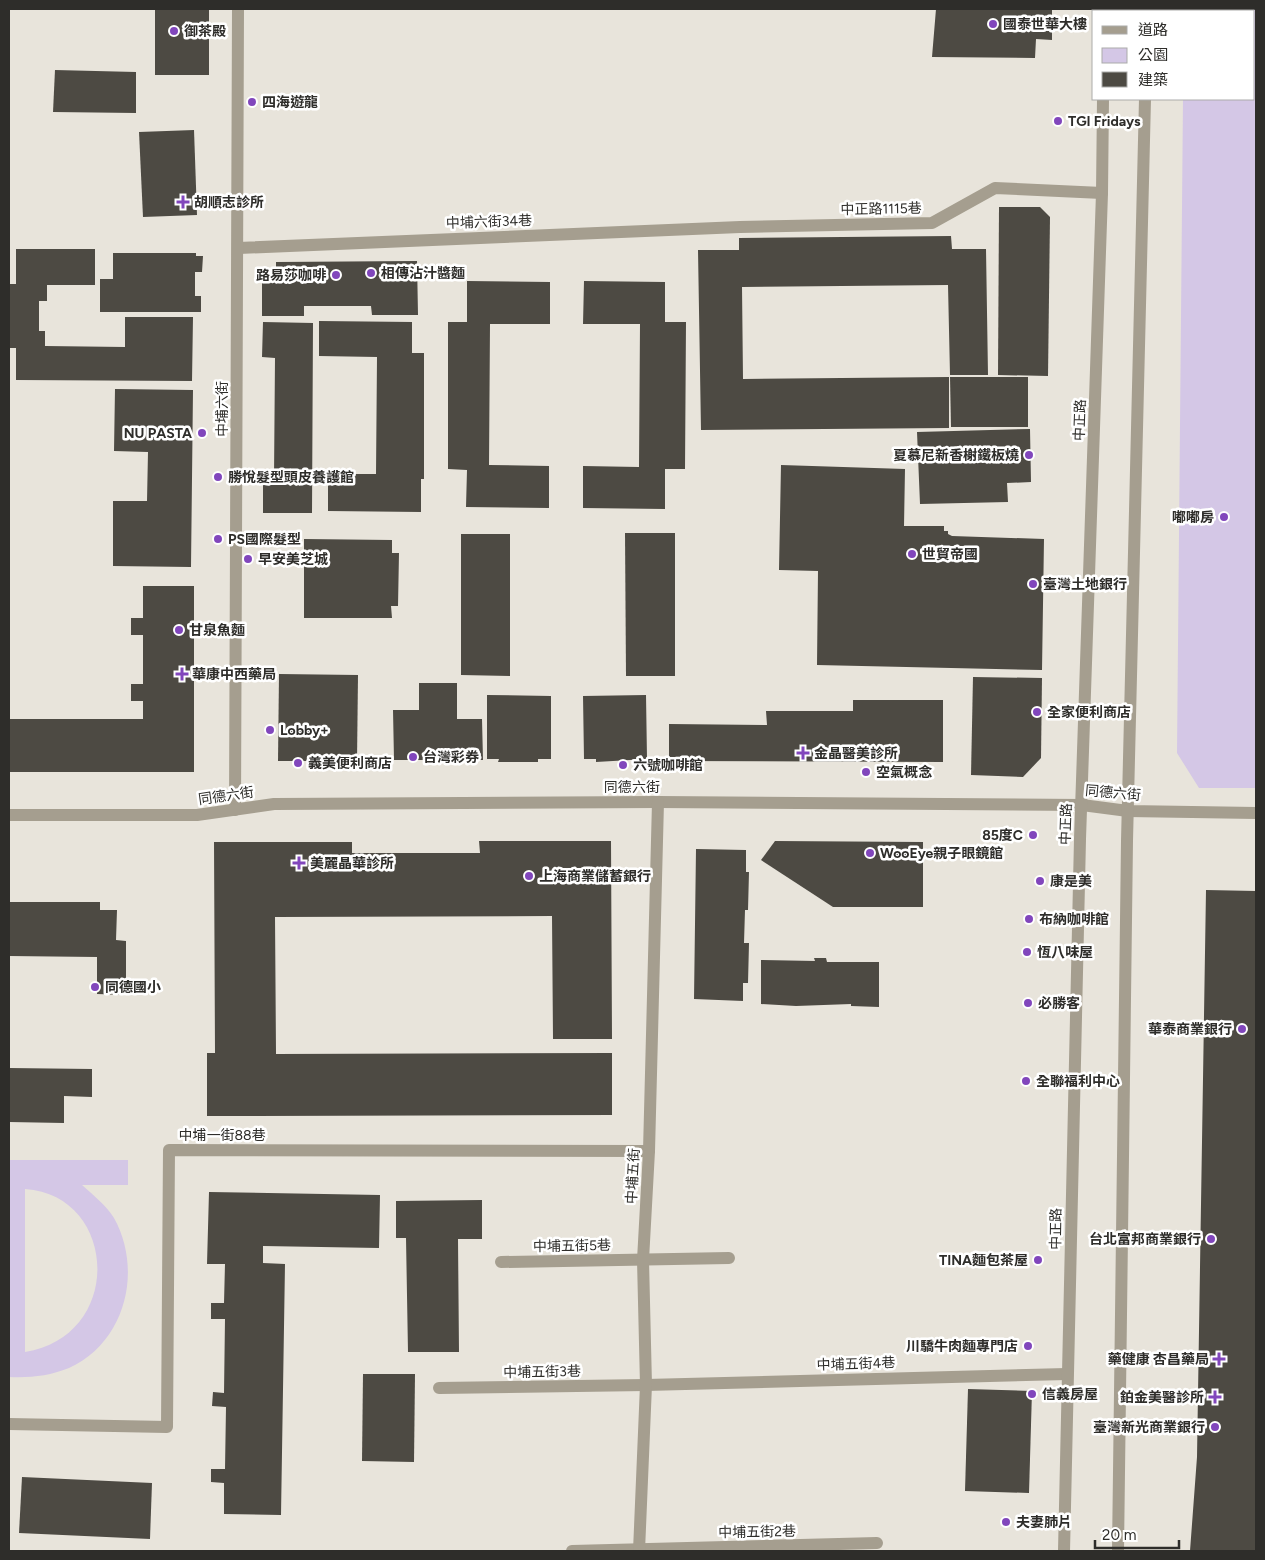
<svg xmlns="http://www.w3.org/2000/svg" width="1265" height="1560" viewBox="0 0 1265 1560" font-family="Figtree,'Noto Sans TC',sans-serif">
  <rect width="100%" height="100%" fill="#e8e4db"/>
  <g fill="#d4c7e6" fill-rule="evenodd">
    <path d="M1183 9H1256V788H1199L1177 753 1183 99H1254V11H1183Z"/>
    <path d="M9 1160H128V1185H82C93 1195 106 1205 114 1218 143 1270 126 1342 69 1368 49 1376 30 1378 9 1377ZM25 1189C118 1195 125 1336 25 1352Z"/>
  </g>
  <g fill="#4d4a43">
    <rect x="155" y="9" width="54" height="66"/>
    <path d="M936 9H1052V40L1036 39 1035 58 932 57Z"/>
    <path d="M55 70 136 72V113L53 112Z"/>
    <path d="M194 130 197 215 143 217 139 132Z"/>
    <path d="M999 207H1040L1050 217 1048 376 998 375Z"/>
    <path d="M951 236 952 249H986L988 375H950L948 285 742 287 743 379 949 377V428L701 430 698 250H739V238Z"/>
    <path d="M16 249H95V285H47V301H39V331H45V346L125 347V317H193L192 381 16 380V348H9V284H16Z"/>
    <path d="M113 253H196V256H203L202 272H195V296H201V312H100V279H113Z"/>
    <path d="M417 261 418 315H372L371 306H304V316H262V273H276V262Z"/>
    <path d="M467 281 550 282V324H490L489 465 549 466V508L466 507 467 470 448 469V322H467Z"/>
    <path d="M584 281 665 282V322H686L685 469H665V509L583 508V466L639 467 640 324H583Z"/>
    <path d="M319 321 412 322V353H424V479H421V512L328 511V474H376L377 357 319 356Z"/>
    <path d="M263 322 313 323 312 513H263V477H274L275 358 262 357Z"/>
    <path d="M950 377H1028V427H951Z"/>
    <path d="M115 389 193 390 191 567 113 566V501H147L148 452 114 451Z"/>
    <path d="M1030 429 1031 482 1007 483 1008 502 920 504 917 432Z"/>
    <path d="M781 465 905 469 904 526H944V531H948V534L952 536 1044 539 1042 670 817 665 818 571 779 570Z"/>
    <path d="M625 533H675V676H626Z"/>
    <path d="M461 534H510V676L461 675Z"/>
    <path d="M304 539 392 540V553H399L398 606H391L392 618H304Z"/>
    <path d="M143 586H194V772H9V719H143V701H131V684H143V635H131V618H143Z"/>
    <path d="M279 674 358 675 357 761H278Z"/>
    <path d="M973 677 1042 678 1041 758 1023 777 971 775Z"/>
    <path d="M419 683H457V719H482L483 760H394L393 710H419Z"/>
    <path d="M487 695 551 696V759H538V762H498L499 759H487Z"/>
    <path d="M646 695 647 759 596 762V759H584L583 696Z"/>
    <path d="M853 700H943V762L669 761V724L767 725 766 711H853Z"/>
    <path d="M479 841H611L612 1039H553L552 916 275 917 276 1054 612 1053V1115L207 1116V1053H215L214 842H352V853H480Z"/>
    <path d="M775 841 923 842V907H833L761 860Z"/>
    <path d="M696 849 746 850V872H749L748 910H745L744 943H749L748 983H743V1001L694 999Z"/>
    <path d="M1206 890 1256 891V1551H1190L1197 1457Z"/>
    <path d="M9 902H100V910H117L116 940 126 941V995L97 994V957L9 956Z"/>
    <path d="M814 958H826L827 962H879V1007L851 1006V1004L796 1006 761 1004V960L815 961Z"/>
    <path d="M9 1068 92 1069V1097L64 1096V1123L9 1122Z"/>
    <path d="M209 1192 380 1195 379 1248 263 1246V1263L285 1264 281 1515 224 1514V1483L211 1482V1469H225L226 1407 212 1406 213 1392 224 1393 225 1319H211V1303H224L225 1264H207Z"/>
    <path d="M482 1200V1239H458L459 1352H408L406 1238H396V1201Z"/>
    <path d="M363 1374H415L414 1462 362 1461Z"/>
    <path d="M968 1389 1032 1391 1029 1493 965 1491Z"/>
    <path d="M22 1477 152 1483 150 1539 19 1533Z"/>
  </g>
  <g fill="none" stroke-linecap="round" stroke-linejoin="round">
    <g stroke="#a59e8f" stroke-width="12">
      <path d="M501 1262 729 1258"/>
      <path d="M439 1388 646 1385"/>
      <path d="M572 1551 877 1543"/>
    </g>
    <g stroke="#a59e8f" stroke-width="12">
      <path d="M239 248 740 227 932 223 995 188 1102 193"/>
      <path d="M235 810 238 9"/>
      <path d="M9 815H197L274 804 658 802 1082 805 1128 811 1256 813"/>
      <path d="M646 1385 1067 1374"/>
      <path d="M9 1424 167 1427 169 1150 649 1151"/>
      <path d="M639 1551 646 1385 643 1260 649 1151 658 802"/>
    </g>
    <g stroke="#a59e8f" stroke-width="12">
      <path d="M1103 11V9"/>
      <path d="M1147 11V9"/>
      <path d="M1064 1551 1080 839 1102 193 1103 99"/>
      <path d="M1118 1551 1127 841 1145 99"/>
    </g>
  </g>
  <g fill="#8146bc" stroke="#fff" stroke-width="2">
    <circle cx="993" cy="24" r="5"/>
    <circle cx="174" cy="31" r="5"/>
    <circle cx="252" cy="102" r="5"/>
    <circle cx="1058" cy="121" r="5"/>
    <path d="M180.5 194.5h5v5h5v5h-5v5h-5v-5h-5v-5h5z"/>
    <circle cx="371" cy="273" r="5"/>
    <circle cx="336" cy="275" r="5"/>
    <circle cx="202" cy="433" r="5"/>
    <circle cx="1029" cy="455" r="5"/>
    <circle cx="218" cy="477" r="5"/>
    <circle cx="1224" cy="517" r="5"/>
    <circle cx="218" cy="539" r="5"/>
    <circle cx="912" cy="554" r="5"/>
    <circle cx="248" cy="559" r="5"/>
    <circle cx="1033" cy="584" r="5"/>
    <circle cx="179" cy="630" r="5"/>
    <path d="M179.5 666.5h5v5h5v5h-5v5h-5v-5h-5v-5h5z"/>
    <circle cx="1037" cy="712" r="5"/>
    <circle cx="270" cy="730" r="5"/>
    <path d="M800.5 745.5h5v5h5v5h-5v5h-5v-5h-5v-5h5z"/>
    <circle cx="413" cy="757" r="5"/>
    <circle cx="298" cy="763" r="5"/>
    <circle cx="623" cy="765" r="5"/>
    <circle cx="866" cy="772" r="5"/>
    <circle cx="1033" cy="835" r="5"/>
    <circle cx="870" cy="853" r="5"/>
    <path d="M296.5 855.5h5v5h5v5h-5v5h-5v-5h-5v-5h5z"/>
    <circle cx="529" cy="876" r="5"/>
    <circle cx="1040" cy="881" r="5"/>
    <circle cx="1029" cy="919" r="5"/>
    <circle cx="1027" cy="952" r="5"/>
    <circle cx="95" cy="987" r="5"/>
    <circle cx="1028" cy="1003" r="5"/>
    <circle cx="1242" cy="1029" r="5"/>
    <circle cx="1026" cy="1081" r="5"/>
    <circle cx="1211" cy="1239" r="5"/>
    <circle cx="1038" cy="1260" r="5"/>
    <circle cx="1028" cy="1346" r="5"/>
    <path d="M1216.5 1351.5h5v5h5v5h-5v5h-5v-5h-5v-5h5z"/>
    <circle cx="1032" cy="1394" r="5"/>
    <path d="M1212.5 1389.5h5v5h5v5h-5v5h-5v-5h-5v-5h5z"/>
    <circle cx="1215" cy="1427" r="5"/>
    <circle cx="1006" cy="1522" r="5"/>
  </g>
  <g text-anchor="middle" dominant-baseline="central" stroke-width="5" stroke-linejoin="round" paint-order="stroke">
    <g font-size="14" font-weight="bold" fill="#2e2d2a" stroke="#fff" text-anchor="start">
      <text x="1003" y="24">國泰世華大樓</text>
      <text x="184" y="31">御茶殿</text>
      <text x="262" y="102">四海遊龍</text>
      <text x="1068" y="121">TGI Fridays</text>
      <text x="194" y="202">胡順志診所</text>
      <text x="381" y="273">相傳沾汁醬麵</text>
      <text x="326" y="275" text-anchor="end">路易莎咖啡</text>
      <text x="192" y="433" text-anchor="end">NU PASTA</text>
      <text x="1019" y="455" text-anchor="end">夏慕尼新香榭鐵板燒</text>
      <text x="228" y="477">勝悅髮型頭皮養護館</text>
      <text x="1214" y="517" text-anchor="end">嘟嘟房</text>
      <text x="228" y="539">PS國際髮型</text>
      <text x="922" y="554">世貿帝國</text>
      <text x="258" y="559">早安美芝城</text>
      <text x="1043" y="584">臺灣土地銀行</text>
      <text x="189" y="630">甘泉魚麵</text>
      <text x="192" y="674">華康中西藥局</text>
      <text x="1047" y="712">全家便利商店</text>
      <text x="280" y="730">Lobby+</text>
      <text x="814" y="753">金晶醫美診所</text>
      <text x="423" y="757">台灣彩券</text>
      <text x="308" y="763">義美便利商店</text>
      <text x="633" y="765">六號咖啡館</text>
      <text x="876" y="772">空氣概念</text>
      <text x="1023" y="835" text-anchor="end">85度C</text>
      <text x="880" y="853">WooEye親子眼鏡館</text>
      <text x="310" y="863">美麗晶華診所</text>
      <text x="539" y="876">上海商業儲蓄銀行</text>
      <text x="1050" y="881">康是美</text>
      <text x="1039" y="919">布納咖啡館</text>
      <text x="1037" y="952">恆八味屋</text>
      <text x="105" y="987">同德國小</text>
      <text x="1038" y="1003">必勝客</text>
      <text x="1232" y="1029" text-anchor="end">華泰商業銀行</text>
      <text x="1036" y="1081">全聯福利中心</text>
      <text x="1201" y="1239" text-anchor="end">台北富邦商業銀行</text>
      <text x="1028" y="1260" text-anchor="end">TINA麵包茶屋</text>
      <text x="1018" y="1346" text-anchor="end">川驕牛肉麵專門店</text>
      <text x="1209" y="1359" text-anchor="end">藥健康 杏昌藥局</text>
      <text x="1042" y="1394">信義房屋</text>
      <text x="1204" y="1397" text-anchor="end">鉑金美醫診所</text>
      <text x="1205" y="1427" text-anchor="end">臺灣新光商業銀行</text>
      <text x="1016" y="1522">夫妻肺片</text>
    </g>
    <g font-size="14" fill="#2e2d2a" stroke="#fff">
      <text transform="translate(881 209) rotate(-1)">中正路1115巷</text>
      <text transform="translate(489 222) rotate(-2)">中埔六街34巷</text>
      <text transform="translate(222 409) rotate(-90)">中埔六街</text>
      <text transform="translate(1080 420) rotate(-88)">中正路</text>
      <text x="632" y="787">同德六街</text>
      <text transform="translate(1113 793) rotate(5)">同德六街</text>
      <text transform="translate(226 796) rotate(-8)">同德六街</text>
      <text transform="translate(1066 824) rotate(-88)">中正路</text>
      <text x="222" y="1135">中埔一街88巷</text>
      <text transform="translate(633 1176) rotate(-87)">中埔五街</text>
      <text transform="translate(1056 1229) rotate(-89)">中正路</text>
      <text transform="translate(572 1246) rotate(-1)">中埔五街5巷</text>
      <text transform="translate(856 1364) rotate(-2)">中埔五街4巷</text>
      <text transform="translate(542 1372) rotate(-1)">中埔五街3巷</text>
      <text transform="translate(757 1532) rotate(-1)">中埔五街2巷</text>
    </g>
  </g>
  <rect width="1265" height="1560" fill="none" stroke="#2e2d2a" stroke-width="20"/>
  <rect x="1092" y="10" width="162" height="90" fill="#ffffff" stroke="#ababaa"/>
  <rect x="1102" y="26" width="25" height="8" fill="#a59e8f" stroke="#ababaa"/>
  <text x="1138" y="35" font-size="15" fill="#2e2d2a">道路</text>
  <rect x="1102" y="48" width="25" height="15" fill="#d4c7e6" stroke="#ababaa"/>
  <text x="1138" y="60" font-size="15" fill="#2e2d2a">公園</text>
  <rect x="1102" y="72" width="25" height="15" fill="#4d4a43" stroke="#ababaa"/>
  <text x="1138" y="85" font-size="15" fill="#2e2d2a">建築</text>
  <path d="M1095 1540v8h84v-8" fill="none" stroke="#2e2d2a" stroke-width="2.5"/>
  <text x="1102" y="1540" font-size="15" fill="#2e2d2a" stroke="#ffffff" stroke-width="4" paint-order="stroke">20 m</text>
</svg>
